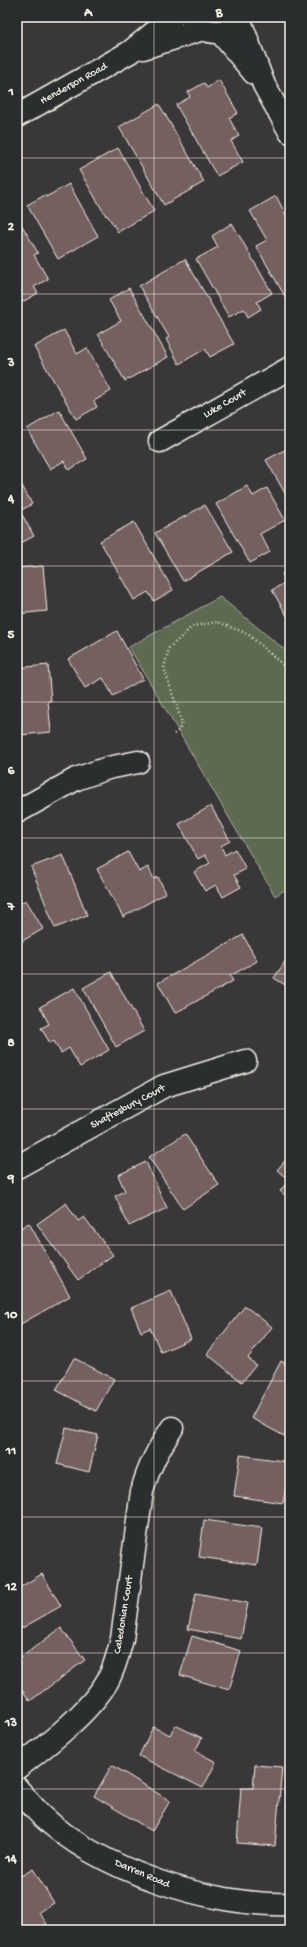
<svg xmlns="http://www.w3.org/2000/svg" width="307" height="1947" viewBox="0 0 307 1947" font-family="'Gochi Hand',sans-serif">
  <rect width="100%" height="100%" fill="#393738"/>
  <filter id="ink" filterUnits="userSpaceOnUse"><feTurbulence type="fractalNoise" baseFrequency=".025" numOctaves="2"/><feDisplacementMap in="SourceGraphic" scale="8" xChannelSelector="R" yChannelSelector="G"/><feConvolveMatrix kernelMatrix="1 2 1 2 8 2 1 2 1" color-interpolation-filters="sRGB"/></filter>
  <g filter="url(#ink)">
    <path fill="#5d6a51" stroke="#a8ae9c" d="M220 597 290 654V887L275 896 129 647Z"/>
    <g fill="#746060" stroke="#f4f1e8">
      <path d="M219 80 238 113 229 118 239 136 231 141 243 162 217 176 176 105 190 97 188 92 204 83 207 88Z"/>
      <path d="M159 104 204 182 164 205 119 127Z"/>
      <path d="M118 148 154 211 118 232 107 215 106 216 79 170Z"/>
      <path d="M69 184 98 236 58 259 27 205 45 195 46 197Z"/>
      <path d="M276 196 287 217 290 215V305L256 246 267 240 250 211Z"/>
      <path d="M17 217 38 253 34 255 48 279 34 287 38 293 17 305Z"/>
      <path d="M232 223 272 293 257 302 261 309 248 317 244 309 229 317 196 259 218 247 212 236Z"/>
      <path d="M185 259 234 344 210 357 205 349 179 364 166 339 169 337 139 286Z"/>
      <path d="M129 288 168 357 125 381 98 334 121 321 109 300Z"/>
      <path d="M64 330 77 354 87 348 111 391 94 401 97 407 76 419 34 347Z"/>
      <path d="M59 410 87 459 69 470 64 461 50 469 27 429Z"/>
      <path d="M290 447V502L266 460Z"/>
      <path d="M20 482 32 504 20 511 34 536 17 545V484Z"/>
      <path d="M247 486 253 496 267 488 285 520 260 534 270 552 250 563 216 504Z"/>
      <path d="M205 505 233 552 183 581 155 533Z"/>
      <path d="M134 522 173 590 154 601 148 592 134 600 100 541Z"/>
      <path d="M43 566 47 611 17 614V568Z"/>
      <path d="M290 570V621L272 590 286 582 282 574Z"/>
      <path d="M117 631 143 679 113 696 103 678 85 688 68 659Z"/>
      <path d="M48 665 51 701H48L51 732 20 735 17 708V668Z"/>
      <path d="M211 806 230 841 221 846 225 855 235 849 246 869 234 875 241 887 223 897 216 885 205 891 194 872 210 863 205 855 198 859 179 824Z"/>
      <path d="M128 852 139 872 148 867 154 879 158 877 166 893 123 917 97 869Z"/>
      <path d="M63 855 87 915 55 928 31 867Z"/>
      <path d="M26 900 43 929 17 944V905Z"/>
      <path d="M243 935 257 961 230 976 233 981 175 1013 158 983Z"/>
      <path d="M290 954V988L274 978Z"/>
      <path d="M111 972 144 1031 116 1047 83 988Z"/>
      <path d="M74 988 109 1050 80 1067 69 1048 61 1053 54 1041 50 1043 41 1028 49 1024 40 1007Z"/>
      <path d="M185 1134 219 1185 183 1209 149 1157Z"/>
      <path d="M290 1155V1199L280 1191 289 1180 277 1170Z"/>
      <path d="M146 1162 167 1208 129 1226 115 1196 125 1191 118 1175Z"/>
      <path d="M66 1203 78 1221 84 1217 113 1255 78 1280 37 1224Z"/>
      <path d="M29 1223 70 1296 19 1325 17 1321V1230Z"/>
      <path d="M171 1291 191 1339 161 1352 150 1328 141 1332 131 1308Z"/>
      <path d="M245 1306 272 1327 248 1358 256 1365 242 1382 207 1354Z"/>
      <path d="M74 1358 114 1379 96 1411 56 1390Z"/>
      <path d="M281 1361 290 1366V1425L284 1436 251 1418Z"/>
      <path d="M66 1428 98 1435 89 1472 57 1464Z"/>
      <path d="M240 1455 290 1462 283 1503 234 1496Z"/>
      <path d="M204 1520 262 1528 257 1565 199 1557Z"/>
      <path d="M42 1574 61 1606 17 1631V1589Z"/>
      <path d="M196 1593 248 1603 241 1639 188 1629Z"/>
      <path d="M61 1628 85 1660 30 1701 17 1683V1660Z"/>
      <path d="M192 1636 241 1651 229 1690 180 1675Z"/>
      <path d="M175 1725 202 1738 195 1751 216 1762 203 1788 139 1756 153 1727 170 1735Z"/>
      <path d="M112 1765 170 1801 152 1831 94 1796Z"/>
      <path d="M255 1765 282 1767 275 1846 237 1843 241 1788H253Z"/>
      <path d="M33 1869 54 1903 39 1912 47 1924 36 1930H17V1870L21 1876Z"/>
    </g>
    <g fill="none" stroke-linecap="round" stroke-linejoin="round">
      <g stroke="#f4f1e8" stroke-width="25">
        <g id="minor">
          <path d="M240 21 264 85 290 132"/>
          <path d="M220 32 254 73"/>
          <path d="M160 441 290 368"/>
          <path d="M17 812 76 779 108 768 138 762"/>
          <path d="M17 1167 164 1086 245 1061"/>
          <path d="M17 1768C46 1746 90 1712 108 1680 115 1667 118 1654 122 1639L142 1491C149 1466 158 1450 172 1428"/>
          <path d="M17 1788C25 1797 33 1807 41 1815 99 1870 211 1907 290 1904"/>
        </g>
      </g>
      <g stroke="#f4f1e8" stroke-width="25">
        <g id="tertiary">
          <path d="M192 19C204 37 231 36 242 17"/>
          <path d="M143 48 203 29"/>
          <path d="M17 116 130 52 173 17"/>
        </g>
      </g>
      <path stroke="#f4f1e8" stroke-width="2.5" stroke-dasharray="1 3" stroke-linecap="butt" d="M174 734 179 730 182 723 164 668 169 648 193 626 218 622 248 634 284 666 290 675"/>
      <use href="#minor" stroke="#2a2d2e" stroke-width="22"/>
      <use href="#tertiary" stroke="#2a2d2e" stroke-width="22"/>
    </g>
  </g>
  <path fill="none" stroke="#f4f1e8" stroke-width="1" stroke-opacity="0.55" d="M154 17V1930M17 158H290M17 294H290M17 430H290M17 566H290M17 702H290M17 838H290M17 974H290M17 1109H290M17 1245H290M17 1381H290M17 1517H290M17 1653H290M17 1789H290"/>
  <g text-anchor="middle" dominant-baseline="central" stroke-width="4" stroke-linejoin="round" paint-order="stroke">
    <g font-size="11" fill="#f4f1e8" stroke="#2a2d2e">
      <text transform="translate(74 84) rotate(-29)">Henderson Road</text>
      <text transform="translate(225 404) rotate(-30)">Luke Court</text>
      <text transform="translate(128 1107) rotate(-28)">Shaftesbury Court</text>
      <text transform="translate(124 1615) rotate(-81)">Caledonian Court</text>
      <text transform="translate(142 1874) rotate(23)">Darren Road</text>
    </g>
  </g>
  <rect width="307" height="1947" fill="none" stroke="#2a2d2e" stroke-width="44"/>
  <rect x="22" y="22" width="263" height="1903" fill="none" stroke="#f4f1e8" stroke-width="1.5"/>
  <g font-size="13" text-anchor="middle" font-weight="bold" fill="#f4f1e8">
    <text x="88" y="16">A</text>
    <text x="219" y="16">B</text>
    <text x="11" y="95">1</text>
    <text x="11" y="230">2</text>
    <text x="11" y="366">3</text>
    <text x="11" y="502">4</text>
    <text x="11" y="638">5</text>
    <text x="11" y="774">6</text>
    <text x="11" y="910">7</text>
    <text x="11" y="1046">8</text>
    <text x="11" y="1182">9</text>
    <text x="11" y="1318">10</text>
    <text x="11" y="1454">11</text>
    <text x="11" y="1590">12</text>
    <text x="11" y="1726">13</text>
    <text x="11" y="1862">14</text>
  </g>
</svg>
